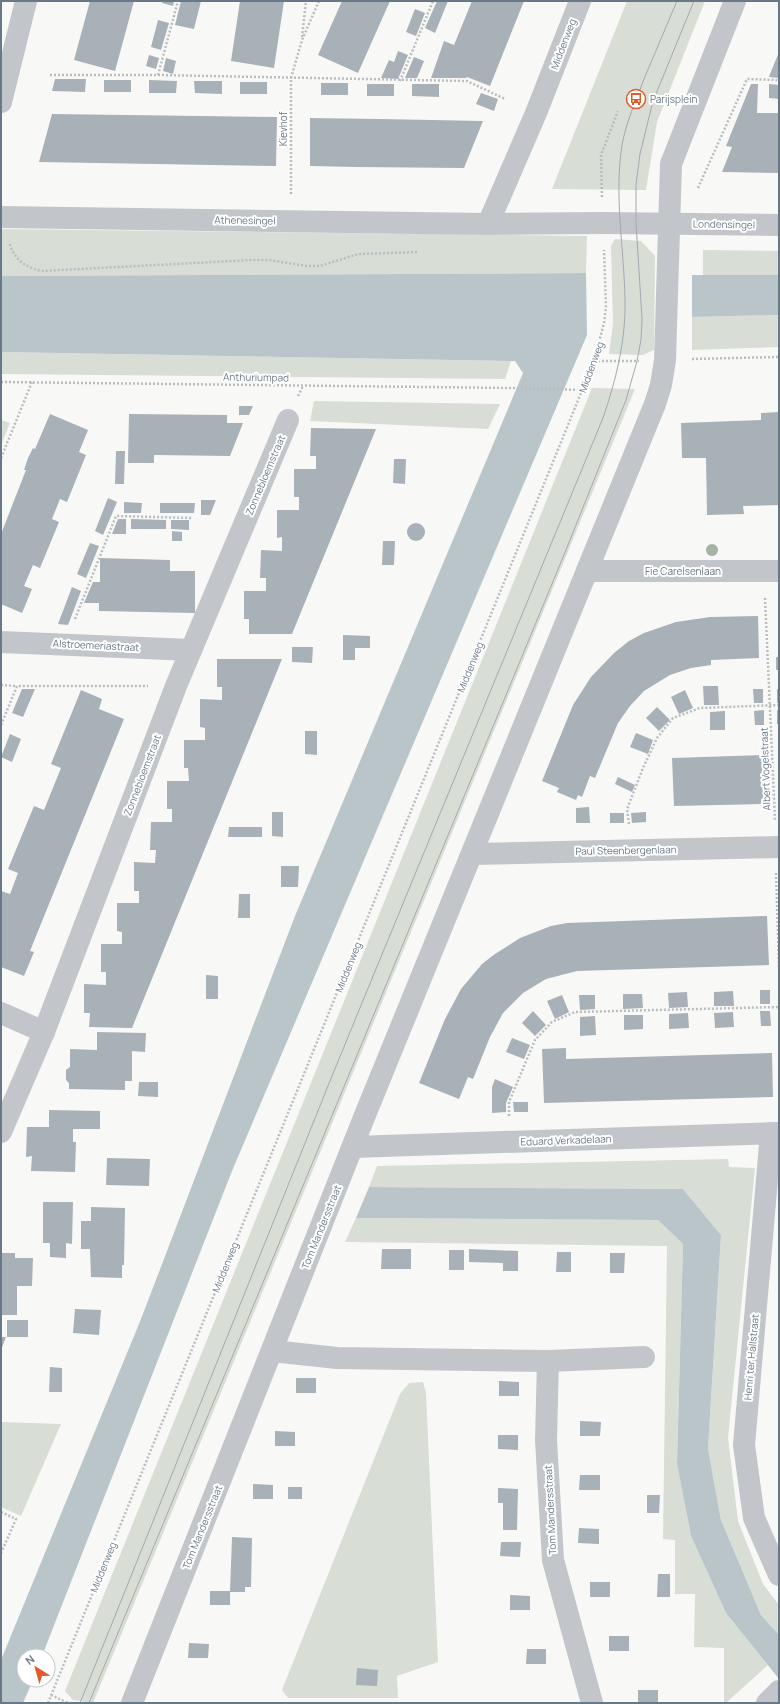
<svg xmlns="http://www.w3.org/2000/svg" width="780" height="1704" viewBox="0 0 780 1704" font-family="Manrope,sans-serif">
  <rect width="100%" height="100%" fill="#f8f9f6"/>
  <g fill="#d8ddd5">
    <path d="M627 1H705L657 122 646 190 552 189Z"/>
    <path d="M1 229 587 236 586 273 1 276Z"/>
    <path d="M615 239 641 241 655 256 654 350 643 355 609 354 613 323 611 246Z"/>
    <path d="M703 250 779 251V275H703Z"/>
    <path d="M779 315V347L692 350V317Z"/>
    <path d="M1 352 511 361 505 379 1 374Z"/>
    <path d="M592 388 635 389 93 1703 73 1700 65 1691Z"/>
    <path d="M314 401 500 404 488 429 310 421Z"/>
    <path d="M1 420 10 423 1 445Z"/>
    <path d="M728 1159 729 1167 755 1168 728 1438 738 1521 763 1584 779 1605V1635L761 1615 721 1520 708 1449 721 1235 683 1189 369 1187 377 1166Z"/>
    <path d="M356 1218 658 1220 683 1244 677 1464 691 1536 726 1613 768 1665 726 1703H724V1648L694 1647 695 1594H675V1540L663 1539 667 1246 345 1242Z"/>
    <path d="M423 1382 426 1393 438 1662 397 1676 398 1698H288L282 1690 400 1394 409 1383Z"/>
    <path d="M1 1422 61 1424 21 1516 1 1507Z"/>
  </g>
  <g fill="#bac5ca">
    <path d="M586 273 587 335 232 1171 42 1656H24V1680H33L23 1703H1V1660L141 1319 295 916 523 373 515 361 1 352V276Z"/>
    <path d="M692 275H779V315L692 317Z"/>
    <path d="M369 1187 683 1189 721 1235 708 1449 721 1520 761 1615 779 1635V1679L726 1613 691 1536 677 1464 683 1244 658 1220 356 1218Z"/>
  </g>
  <g fill="#a8b1b7">
    <path d="M90 1H134L115 71 74 60Z"/>
    <path d="M163 1H174L173 6 162 3Z"/>
    <path d="M181 1H201L194 29 175 25Z"/>
    <path d="M240 1H284L274 68 231 61Z"/>
    <path d="M342 1H390L358 73 318 55Z"/>
    <path d="M437 1H448L435 33 425 28Z"/>
    <path d="M472 1H524L490 86 467 77 466 78H431L444 41 454 45Z"/>
    <path d="M415 9 425 13 416 36 406 32Z"/>
    <path d="M158 20 169 23 161 50 151 47Z"/>
    <path d="M398 51 408 55 398 79 381 78 389 60 394 62Z"/>
    <path d="M779 52V78L769 77 770 74Z"/>
    <path d="M149 55 159 58 156 69 146 66Z"/>
    <path d="M414 57 424 61 417 78H405Z"/>
    <path d="M166 58 176 61 173 74 163 71Z"/>
    <path d="M55 79H86L85 92 52 91Z"/>
    <rect x="104" y="80" width="27" height="12"/>
    <path d="M149 80 177 81 176 93H149Z"/>
    <path d="M194 81H222V94L195 93Z"/>
    <rect x="240" y="82" width="27" height="12"/>
    <rect x="321" y="83" width="27" height="12"/>
    <rect x="367" y="84" width="27" height="12"/>
    <path d="M412 84H439V97L412 96Z"/>
    <path d="M751 84H758L757 113H779V173L722 172 732 147 726 146Z"/>
    <path d="M769 84 779 85V99L769 98Z"/>
    <path d="M481 93 498 99 494 111 476 104Z"/>
    <path d="M52 114 277 117 276 166 39 162Z"/>
    <path d="M310 118 380 119 483 121 464 168 356 167 310 166Z"/>
    <path d="M239 406H253L249 415H239Z"/>
    <path d="M779 412V505L743 506 744 514 707 515 706 458H682L681 423 761 420V413Z"/>
    <path d="M50 414 88 430 79 452 86 455 67 502 60 499 52 519 59 522 40 568 33 565 24 586 32 589 22 613 1 604V534L26 470H24L28 458 33 448 35 449Z"/>
    <path d="M129 414 227 415V423H243L230 456 154 455V463H128Z"/>
    <path d="M311 428 376 429 292 634H249V619H244V591H266V578H260L261 550 282 551V537L277 538V510H299V497H294V469H316V456H310Z"/>
    <path d="M116 451H125L124 484H115Z"/>
    <path d="M394 459H406L405 484 393 483Z"/>
    <path d="M108 498 117 502 103 535 95 531Z"/>
    <path d="M201 500H216L210 515H201Z"/>
    <path d="M124 502 142 503 141 513H124Z"/>
    <path d="M160 503H195L194 513H160Z"/>
    <path d="M118 519H126V534H112Z"/>
    <path d="M131 519 166 520V529H131Z"/>
    <path d="M171 520H189V530L171 529Z"/>
    <circle cx="416" cy="532" r="9"/>
    <path d="M172 531 182 532V541H172Z"/>
    <path d="M383 541H395L394 565H382Z"/>
    <path d="M90 543 99 546 86 578 77 574Z"/>
    <path d="M100 558 170 560V571H195V613L99 611V603H84L93 582H100Z"/>
    <path d="M72 587 81 591 68 625 58 624Z"/>
    <path d="M758 616 759 658 711 660V665L691 668 670 675 644 691 630 706 618 723 595 778 590 776 582 797 578 795 576 800 557 792 559 788 542 781 573 705 591 677 614 653 629 641 644 633 676 622 710 617Z"/>
    <path d="M343 635 370 636V648H355V660H343Z"/>
    <path d="M292 647H313L312 663 292 662Z"/>
    <rect x="776" y="657" width="3" height="13"/>
    <path d="M217 659H282L132 1028 89 1027 90 1013H84V984L106 985V972H101V944H122V932L117 931V903H139V891H134V862L155 863 156 850H150L151 822H172V809H167V781H189L188 768H184V740H205V728L200 727V699L222 700V687H217Z"/>
    <path d="M703 686H718L719 705H704Z"/>
    <path d="M22 689H35L23 717 12 713Z"/>
    <path d="M753 689H763V703H754Z"/>
    <rect x="777" y="689" width="2" height="14"/>
    <path d="M81 690 102 699 99 709 124 719 30 951 34 952 24 976 1 967V891L10 894 18 873 8 869 34 806 44 810 61 768 51 764Z"/>
    <path d="M685 690 693 708 679 714 671 697Z"/>
    <path d="M657 707 670 720 659 731 646 718Z"/>
    <path d="M764 710V725H755L754 711Z"/>
    <rect x="777" y="710" width="2" height="14"/>
    <path d="M725 711V730H710V712Z"/>
    <path d="M305 731H317V755L305 754Z"/>
    <path d="M636 733 653 740 648 754 630 747Z"/>
    <path d="M10 734 21 739 12 762 1 757Z"/>
    <path d="M765 755 767 804 674 806 672 758Z"/>
    <path d="M618 777 635 785 632 792 615 784Z"/>
    <path d="M589 807 590 823H576V808Z"/>
    <path d="M272 812H283V837L272 836Z"/>
    <path d="M646 812V822L632 823 631 813Z"/>
    <rect x="610" y="813" width="14" height="10"/>
    <path d="M229 827H262V837H228Z"/>
    <path d="M281 866H299L298 887H281Z"/>
    <path d="M239 894H250V918H238Z"/>
    <path d="M767 916 769 965 577 971 546 979 523 993 503 1013 490 1037 473 1079 468 1077 459 1099 419 1083 445 1019 461 989 482 964 495 954 520 938 551 926 567 923Z"/>
    <path d="M206 975 218 976V999H206Z"/>
    <rect x="760" y="990" width="10" height="14"/>
    <path d="M733 991 734 1006H714V992Z"/>
    <path d="M687 992 688 1007 669 1008 668 993Z"/>
    <path d="M623 994H642L643 1008 623 1009Z"/>
    <path d="M562 995 569 1012 555 1019 547 1001Z"/>
    <path d="M579 995H595V1009L580 1010Z"/>
    <path d="M533 1011 546 1025 535 1036 522 1023Z"/>
    <path d="M760 1011H770L771 1026H761Z"/>
    <path d="M733 1012 734 1027 715 1028 714 1013Z"/>
    <path d="M688 1013 689 1028 669 1029V1014Z"/>
    <path d="M624 1015H643V1029L624 1030Z"/>
    <path d="M595 1016 596 1035 580 1036V1017Z"/>
    <path d="M97 1032 146 1033 145 1052 132 1051V1081H125V1090L69 1089V1083L66 1080V1070L70 1067V1049L97 1050Z"/>
    <path d="M512 1038 530 1045 524 1059 506 1052Z"/>
    <path d="M566 1048V1059L772 1053 773 1097 544 1103 542 1049Z"/>
    <path d="M495 1079 513 1087 506 1103V1112L492 1113V1087Z"/>
    <path d="M139 1082H158V1097L138 1096Z"/>
    <path d="M513 1102H528V1112H514Z"/>
    <path d="M49 1110 100 1111V1129H73V1142H76L75 1172 31 1171 32 1156 26 1157 27 1127H49Z"/>
    <path d="M107 1158 150 1159 149 1186 106 1185Z"/>
    <path d="M43 1202H73L72 1244 66 1243V1258L50 1257V1243H43Z"/>
    <path d="M91 1207 125 1208 124 1265H122V1278L91 1277 90 1249H81V1221H91Z"/>
    <path d="M382 1249H411V1269H381Z"/>
    <path d="M469 1249 518 1251V1271H503V1263L469 1262Z"/>
    <rect x="449" y="1250" width="15" height="20"/>
    <path d="M557 1252H571V1272H556Z"/>
    <path d="M1 1253H15V1258H33L32 1286H17V1315H1Z"/>
    <path d="M610 1253H625L624 1273H610Z"/>
    <path d="M75 1309 101 1310 99 1335 73 1333Z"/>
    <rect x="7" y="1320" width="21" height="17"/>
    <path d="M1 1337H6L1 1350Z"/>
    <path d="M50 1367 62 1368V1392H49Z"/>
    <rect x="296" y="1378" width="20" height="15"/>
    <path d="M499 1381 519 1382V1396H499Z"/>
    <path d="M580 1421 601 1422 600 1436H580Z"/>
    <path d="M275 1431 295 1432V1446H275Z"/>
    <path d="M498 1435H518V1450L498 1449Z"/>
    <path d="M580 1475H600V1490H579Z"/>
    <path d="M253 1484 273 1485V1499H253Z"/>
    <rect x="288" y="1487" width="14" height="12"/>
    <path d="M498 1488 518 1489 517 1530H503V1503H498Z"/>
    <path d="M647 1495H660L659 1513H647Z"/>
    <path d="M579 1528 599 1529V1544L578 1543Z"/>
    <path d="M232 1537 252 1538 251 1587H245V1592H230V1605H210V1591H230Z"/>
    <path d="M501 1542H521L520 1557 500 1556Z"/>
    <path d="M658 1574H670V1597H657Z"/>
    <rect x="590" y="1582" width="20" height="15"/>
    <path d="M510 1595 530 1596V1610H510Z"/>
    <rect x="609" y="1636" width="20" height="15"/>
    <path d="M189 1643 209 1644 208 1658H188Z"/>
    <path d="M527 1649H546V1664H526Z"/>
    <path d="M357 1668 378 1670 377 1686 356 1685Z"/>
    <rect x="638" y="1690" width="20" height="13"/>
  </g>
  <g fill="none" stroke-linecap="round" stroke-linejoin="round">
    <g stroke="#babdc0" stroke-width="2.5" stroke-dasharray="2 2" stroke-linecap="butt">
      <path d="M302 37 306 1"/>
      <path d="M50 75H158L467 81 505 99"/>
      <path d="M158 75 178 1"/>
      <path d="M400 81 433 1"/>
      <path d="M698 188 747 79 779 80"/>
      <path d="M291 194V78L302 40 319 1"/>
      <path d="M602 197 601 155 618 111"/>
      <path d="M10 244C14 260 27 268 42 271L252 260H269L307 266H320L358 254 418 252"/>
      <path d="M692 359 779 357"/>
      <path d="M594 361H639"/>
      <path d="M1 382 512 388 582 390"/>
      <path d="M298 396 303 386"/>
      <path d="M1 458 32 382"/>
      <path d="M765 598 775 820"/>
      <path d="M75 619 116 516 193 518"/>
      <path d="M1 685 17 686"/>
      <path d="M1 725 17 686H148"/>
      <path d="M629 824 627 809 643 768 657 738 673 718 700 708 779 705"/>
      <path d="M776 873 779 967"/>
      <path d="M509 1116V1102L535 1040 552 1022 575 1012 779 1007"/>
      <path d="M1 1512 16 1519 1 1553"/>
      <path d="M51 1695 68 1703"/>
      <path d="M48 1703 594 361 604 323 606 307 604 250"/>
    </g>
    <g stroke="#c2c6ca" stroke-width="22">
      <path d="M1 102 26 1"/>
      <path d="M1 217 488 224 603 223 779 225"/>
      <path d="M488 224 536 113 580 1"/>
      <path d="M587 571H779"/>
      <path d="M1 642 191 650"/>
      <path d="M472 854 779 847"/>
      <path d="M1 1013 44 1032"/>
      <path d="M1 1132 44 1032 176 686 288 420"/>
      <path d="M771 1133 744 1445 754 1518 779 1575"/>
      <path d="M353 1147 779 1133"/>
      <path d="M272 1351 337 1358 548 1361 644 1357"/>
      <path d="M548 1361 546 1440 553 1560 592 1703"/>
      <path d="M132 1703 363 1120 655 404 661 385 665 360 671 164 735 1"/>
      <path d="M767 1703 779 1691"/>
    </g>
    <g stroke="#a3a9af" stroke-width="1">
      <path d="M80 1703 334 1071 603 418C616 380 626 340 625 299 624 248 614 196 622 145 626 122 636 101 644 79 655 53 666 27 677 1"/>
      <path d="M89 1703 566 550 626 400 637 361 641 340 642 319 636 223V184L640 154 653 101 694 1"/>
    </g>
  </g>
  <circle fill="#a8b3a5" cx="712" cy="550" r="6"/>
  <defs>
    <g id="bus-ring" transform="scale(1)"><circle r="9.5" fill="#fff" stroke="#e25b2c" stroke-width="1.5"/><path d="M-5-6H5V4H4V6H2V4H-2V6H-4V4H-5ZM-3.5-4V0h7V-4ZM-3.5 1.2v1.5H-2V1.2ZM2 1.2v1.5H3.5V1.2Z" fill="#e25b2c"/></g>
  </defs>
  <g fill-rule="evenodd">
    <use href="#bus-ring" x="636" y="99"/>
  </g>
  <g text-anchor="middle" dominant-baseline="central" stroke-width="4" stroke-linejoin="round" paint-order="stroke">
    <g font-size="10" fill="#687887" stroke="#fff">
      <text transform="translate(563 44) rotate(-69)">Middenweg</text>
      <text transform="translate(283 129) rotate(-90)">Kievhof</text>
      <text transform="translate(245 220) rotate(1)">Athenesingel</text>
      <text transform="translate(724 224) rotate(1)">Londensingel</text>
      <text transform="translate(591 367) rotate(-70)">Middenweg</text>
      <text transform="translate(256 377) rotate(1)">Anthuriumpad</text>
      <text transform="translate(265 475) rotate(-67)">Zonnebloemstraat</text>
      <text x="683" y="571">Fie Carelsenlaan</text>
      <text transform="translate(96 645) rotate(3)">Alstroemeriastraat</text>
      <text transform="translate(470 667) rotate(-68)">Middenweg</text>
      <text transform="translate(765 769) rotate(-92)">Albert Vogelstraat</text>
      <text transform="translate(142 775) rotate(-69)">Zonnebloemstraat</text>
      <text transform="translate(626 850) rotate(-1)">Paul Steenbergenlaan</text>
      <text transform="translate(348 967) rotate(-68)">Middenweg</text>
      <text transform="translate(566 1140) rotate(-2)">Eduard Verkadelaan</text>
      <text transform="translate(321 1227) rotate(-68)">Tom Mandersstraat</text>
      <text transform="translate(225 1267) rotate(-68)">Middenweg</text>
      <text transform="translate(751 1357) rotate(-85)">Henri ter Hallstraat</text>
      <text transform="translate(550 1510) rotate(-93)">Tom Mandersstraat</text>
      <text transform="translate(202 1527) rotate(-68)">Tom Mandersstraat</text>
      <text transform="translate(103 1567) rotate(-68)">Middenweg</text>
    </g>
    <g font-size="10" fill="#687887" stroke="#fff" text-anchor="start">
      <text x="650" y="99">Parijsplein</text>
    </g>
  </g>
  <rect width="780" height="1704" fill="none" stroke="#687887" stroke-width="4"/>
  <g transform="translate(36 1668) rotate(323)"><circle r="19" fill="#ffffff" stroke="#c3c9cf"/>
  <path d="M0-3L7 15L0 10L-7 15Z" fill="#e25b2c"/>
  <text y="-6" font-size="11" font-weight="bold" text-anchor="middle" fill="#687887">N</text>
  </g>
</svg>
